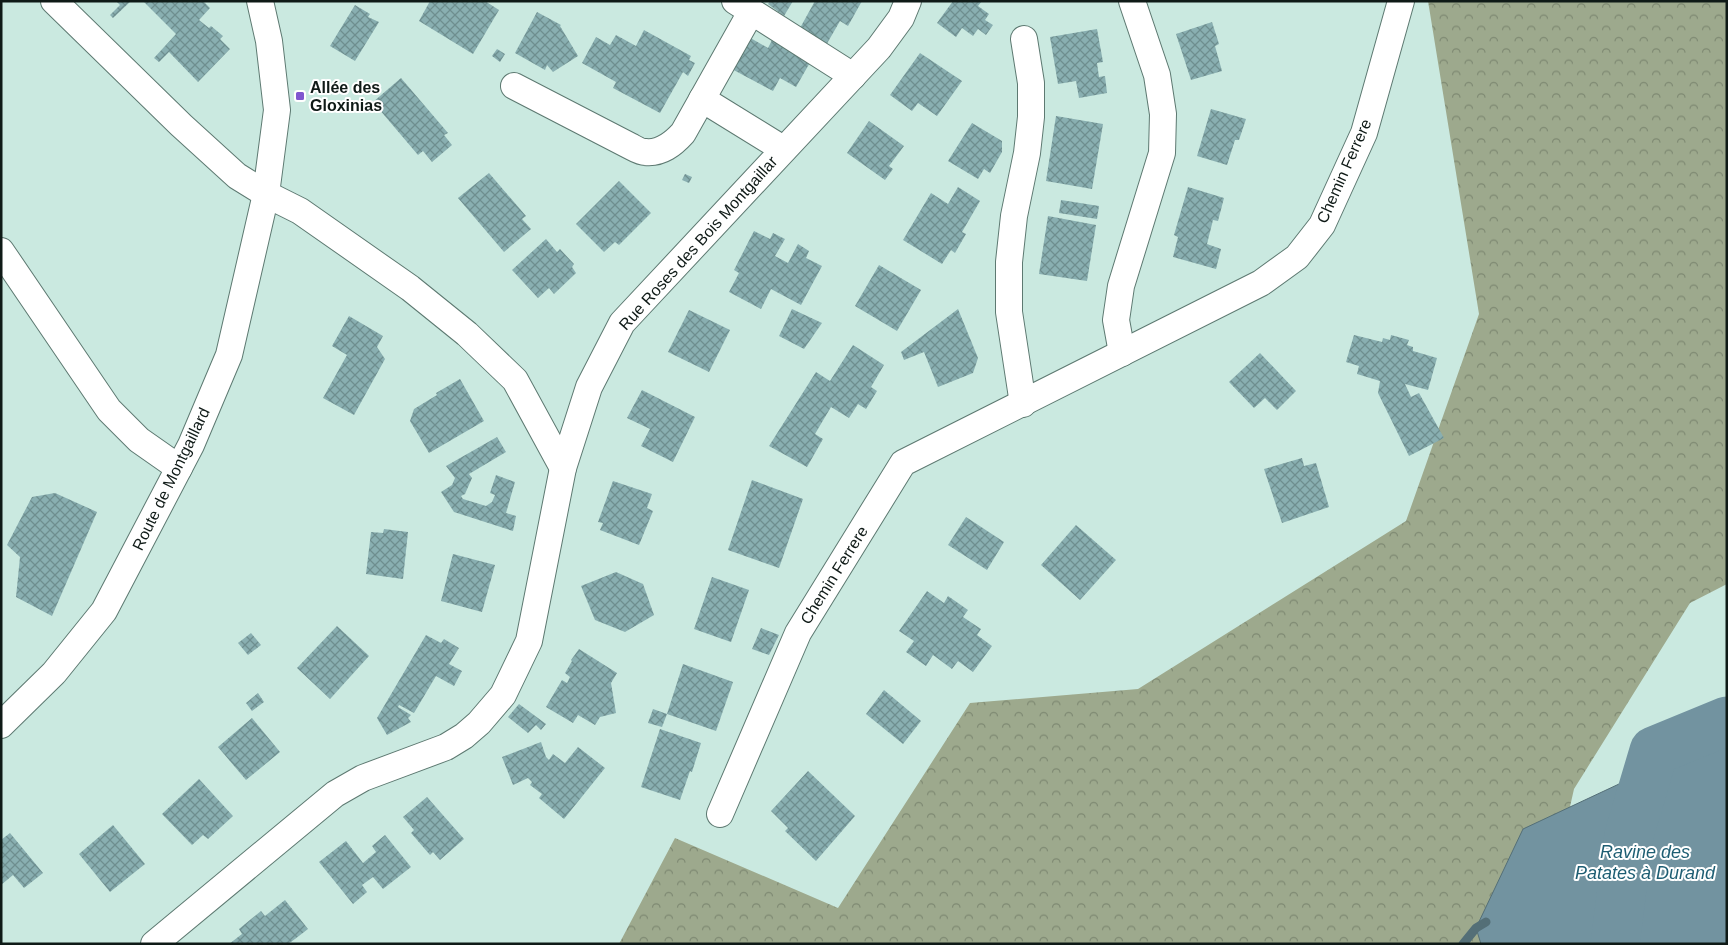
<svg xmlns="http://www.w3.org/2000/svg" width="1728" height="945" viewBox="0 0 1728 945" font-family="Helvetica,sans-serif">
  <defs>
    <pattern id="forest-crowns" width="20" height="18" patternUnits="userSpaceOnUse" patternTransform="scale(1.25)"><rect width="20" height="18" fill="#9da98d"/><path d="M2 6a3 3 0 1 1 6 0M12 15a3 3 0 1 1 6 0" fill="none" stroke="#7e8972"/></pattern>
    <pattern id="building-cross-hatch" width="8" height="8" patternUnits="userSpaceOnUse" patternTransform="scale(1.25)"><rect width="8" height="8" fill="#89afb1"/><path d="M0 0l8 8M0 8l8-8" fill="none" stroke="#6e8e8f"/></pattern>
  </defs>
  <rect width="100%" height="100%" fill="#cae9e0"/>
  <path fill="url(#forest-crowns)" d="M1428 1H1727V584L1690 603 1574 789 1539 944H619L675 838 838 908 970 703 1138 689 1406 521 1479 314Z"/>
  <path fill="#7293a0" stroke="#546f77" d="M1727 713V944H1481L1476 928 1523 829 1651 769Z"/>
  <g fill="none" stroke-linecap="round" stroke-linejoin="round">
    <path stroke="#546f77" stroke-width="9" d="M1463 944 1476 928 1486 922"/>
    <path stroke="#7293a0" stroke-width="49" d="M1615 944 1629 835 1654 751 1727 721"/>
  </g>
  <g fill="url(#building-cross-hatch)">
    <path d="M116 1H131L113 18 110 15 120 5Z"/>
    <path d="M143 1H203L210 8 199 20 209 28 211 26 223 36 220 39 230 49 198 82 169 52 159 62 154 58 176 34Z"/>
    <path d="M430 1H485L499 10 473 54 419 21Z"/>
    <path d="M770 1H793L784 16 768 4Z"/>
    <path d="M815 1H862L848 26 840 21 825 47 800 28Z"/>
    <path d="M953 1H982L978 6 989 14 985 20 993 25 986 35 978 29 973 36 962 28 956 37 937 23Z"/>
    <path d="M355 5 370 14 368 17 379 22 355 61 330 46Z"/>
    <path d="M537 12 561 25 560 26 578 56 553 72 547 65 545 70 515 53Z"/>
    <path d="M1212 22 1219 44 1215 46 1222 71 1191 80 1176 34Z"/>
    <path d="M1097 29 1103 62 1097 63 1099 77 1105 76 1107 93 1079 98 1076 81 1058 84 1050 37Z"/>
    <path d="M644 30 691 56 689 60 695 63 688 76 683 72 660 113 613 88 616 82 582 63 596 37 610 45 616 35 636 46Z"/>
    <path d="M747 36 768 48 774 36 812 59 796 87 780 78 773 91 728 67Z"/>
    <path d="M497 49 505 54 500 62 492 56Z"/>
    <path d="M920 53 962 81 937 116 918 103 912 111 890 95Z"/>
    <path d="M401 78 448 133 444 135 452 145 432 162 423 151 418 155 373 102Z"/>
    <path d="M1211 109 1246 119 1239 140H1235L1227 165 1197 156Z"/>
    <path d="M1056 116 1103 124 1092 189 1046 181Z"/>
    <path d="M869 121 904 146 889 166 893 169 885 180 847 153Z"/>
    <path d="M972 123 1002 141V152L990 173 984 169 978 179 948 161Z"/>
    <path d="M489 173 526 216 522 219 531 229 504 252 458 198Z"/>
    <path d="M685 174 692 177 689 183 682 180Z"/>
    <path d="M619 181 651 213 619 245 615 242 604 252 576 224Z"/>
    <path d="M958 187 980 201 962 232 966 234 955 253 951 250 942 264 903 240 931 193 948 204Z"/>
    <path d="M1188 187 1224 198 1218 221 1213 220 1207 244 1221 249 1216 269 1173 257 1178 237 1174 235Z"/>
    <path d="M1061 200 1099 206 1097 219 1059 213Z"/>
    <path d="M1048 216 1096 225 1087 281 1039 274Z"/>
    <path d="M754 231 770 239 773 233 785 239 775 256 788 263 798 244 809 251 806 258 822 266 801 305 771 289 761 309 729 292 739 273 734 270Z"/>
    <path d="M546 239 557 252 560 249 574 264 572 267 576 273 554 294 549 288 538 298 512 270Z"/>
    <path d="M879 265 921 290 897 331 855 306Z"/>
    <path d="M792 309 822 323 804 349 779 336Z"/>
    <path d="M958 309 978 358 973 373 938 387 924 352 904 360 901 352Z"/>
    <path d="M689 310 730 330 709 372 668 352Z"/>
    <path d="M349 316 383 336 377 347 385 359 354 415 323 398 347 355 332 346Z"/>
    <path d="M1354 335 1382 342 1383 338 1390 340 1391 335 1409 340 1407 345 1413 347V351L1437 358 1428 390 1405 384 1411 397 1419 393 1444 438 1409 456 1378 393 1380 381 1357 374 1359 366 1346 362Z"/>
    <path d="M853 345 884 365 871 387 877 391 866 409 858 404 849 418 831 407 815 434 823 439 807 467 769 446 816 372 830 381Z"/>
    <path d="M1260 353 1296 391 1277 410 1265 398 1254 408 1229 382Z"/>
    <path d="M460 379 484 421 429 453 410 421 414 409 437 395 436 393Z"/>
    <path d="M642 390 695 417 673 462 641 446 650 429 627 418Z"/>
    <path d="M497 437 506 452 469 474 472 478 465 494 461 496 463 499 486 506 492 502 495 495 490 493 496 475 515 482 506 513 516 516 513 531 454 512 441 492 452 485 455 478 446 466Z"/>
    <path d="M1302 458 1304 466 1316 463 1329 507 1282 523 1264 469Z"/>
    <path d="M752 480 803 499 779 568 728 550Z"/>
    <path d="M613 481 652 494 647 508 653 511 639 545 600 530 603 523 598 522Z"/>
    <path d="M55 493 97 512 52 616 16 597 20 557 7 545 32 497Z"/>
    <path d="M966 517 1004 542 987 570 948 545Z"/>
    <path d="M1076 525 1116 560 1080 600 1041 565Z"/>
    <path d="M384 529 408 532 403 579 366 574 371 532 383 533Z"/>
    <path d="M453 554 495 565 482 612 441 601Z"/>
    <path d="M616 572 643 584 654 615 625 632 595 620 581 586Z"/>
    <path d="M712 577 749 590 731 642 694 629Z"/>
    <path d="M927 591 944 603 948 596 968 610 963 617 981 629 977 635 992 646 973 672 958 661 952 669 933 655 926 666 906 652 914 641 899 631Z"/>
    <path d="M337 626 369 656 330 699 297 668Z"/>
    <path d="M761 628 779 635 769 655 752 649Z"/>
    <path d="M251 633 261 645 248 655 238 643Z"/>
    <path d="M426 635 441 643 444 639 459 648 449 664 462 671 454 686 436 676 414 713 399 705 398 707 411 715 408 718 411 722 387 735 377 718Z"/>
    <path d="M579 649 617 673 611 683 616 713 600 717 595 725 578 715 573 723 546 707 562 680 567 683 570 677 565 673 572 661 571 660Z"/>
    <path d="M683 664 733 682 716 731 667 714Z"/>
    <path d="M884 690 921 721 903 744 866 714Z"/>
    <path d="M258 693 264 702 252 711 246 703Z"/>
    <path d="M519 704 546 724 541 730 536 725 528 733 508 717Z"/>
    <path d="M653 709 667 714 662 727 648 723Z"/>
    <path d="M252 718 280 752 246 780 218 747Z"/>
    <path d="M660 729 701 743 692 772 690 771 680 800 641 787Z"/>
    <path d="M541 742 546 757 549 760 553 754 565 763 578 747 605 768 564 819 539 798 542 794 530 785 532 782 528 778 513 785 502 757Z"/>
    <path d="M808 771 855 816 816 861 785 831 788 828 771 811Z"/>
    <path d="M199 779 233 816 208 839 203 835 192 845 162 814Z"/>
    <path d="M427 797 464 839 440 860 433 852 430 855 411 833 414 830 403 817Z"/>
    <path d="M113 825 145 864 110 892 79 854Z"/>
    <path d="M10 833 43 873 24 888 13 875 1 885V840Z"/>
    <path d="M385 835 411 867 383 889 373 877 362 885 367 892 353 904 319 862 346 841 363 863 376 852 372 846Z"/>
    <path d="M285 900 308 929 295 939 288 944H229L242 934 239 929 261 911 265 916Z"/>
  </g>
  <g fill="none" stroke-linecap="round" stroke-linejoin="round">
    <g stroke="#5d7971" stroke-width="28">
      <g id="minor">
        <path d="M54 1 181 125 237 176 266 194 300 211 410 288 467 334 515 380 563 468"/>
        <path d="M735 1 853 76"/>
        <path d="M514 86 630 146C634 148 640 152 645 152 661 154 673 144 683 133L751 12"/>
        <path d="M702 99 783 149"/>
        <path d="M1 251 109 410 139 440 179 468"/>
        <path d="M1122 353 1116 320 1121 286 1162 153 1163 114 1157 75 1132 1"/>
        <path d="M1023 404 1009 312V262L1014 216 1027 153 1031 117V83L1024 39"/>
        <path d="M1 725 54 673 104 611 191 445 229 355 266 194 277 110 269 41 260 1"/>
        <path d="M720 814 798 633 903 463 1261 283 1297 257 1322 225 1364 133 1401 1"/>
        <path d="M154 944 335 794 363 778 446 747 464 736 479 723 503 695 529 641 563 468 589 387 622 323 879 48 901 18 908 1"/>
      </g>
    </g>
    <use href="#minor" stroke="#fff" stroke-width="26"/>
  </g>
  <rect fill="#8056cf" stroke="#fff" stroke-width="2" x="295" y="91" width="10" height="10" rx="2.5"/>
  <g text-anchor="middle" dominant-baseline="central" stroke-width="4" stroke-linejoin="round" paint-order="stroke">
    <g font-size="16" font-weight="bold" fill="#0f1a17" stroke="#fff" text-anchor="start">
      <text x="310" y="87">Allée des<tspan x="310" dy="18">Gloxinias</tspan></text>
    </g>
    <g font-size="16" fill="#0f1a17" stroke="#fff">
      <text transform="translate(1344 171) rotate(-66)">Chemin Ferrere</text>
      <text transform="translate(698 243) rotate(-48)">Rue Roses des Bois Montgaillar</text>
      <text transform="translate(171 479) rotate(-64)">Route de Montgaillard</text>
      <text transform="translate(834 575) rotate(-58)">Chemin Ferrere</text>
    </g>
    <g font-size="18" font-style="italic" fill="#1e5e73" stroke="#fff">
      <text x="1645" y="852">Ravine des<tspan x="1645" dy="21">Patates à Durand</tspan></text>
    </g>
  </g>
  <rect width="1728" height="945" fill="none" stroke="#0f1a17" stroke-width="5"/>
</svg>
